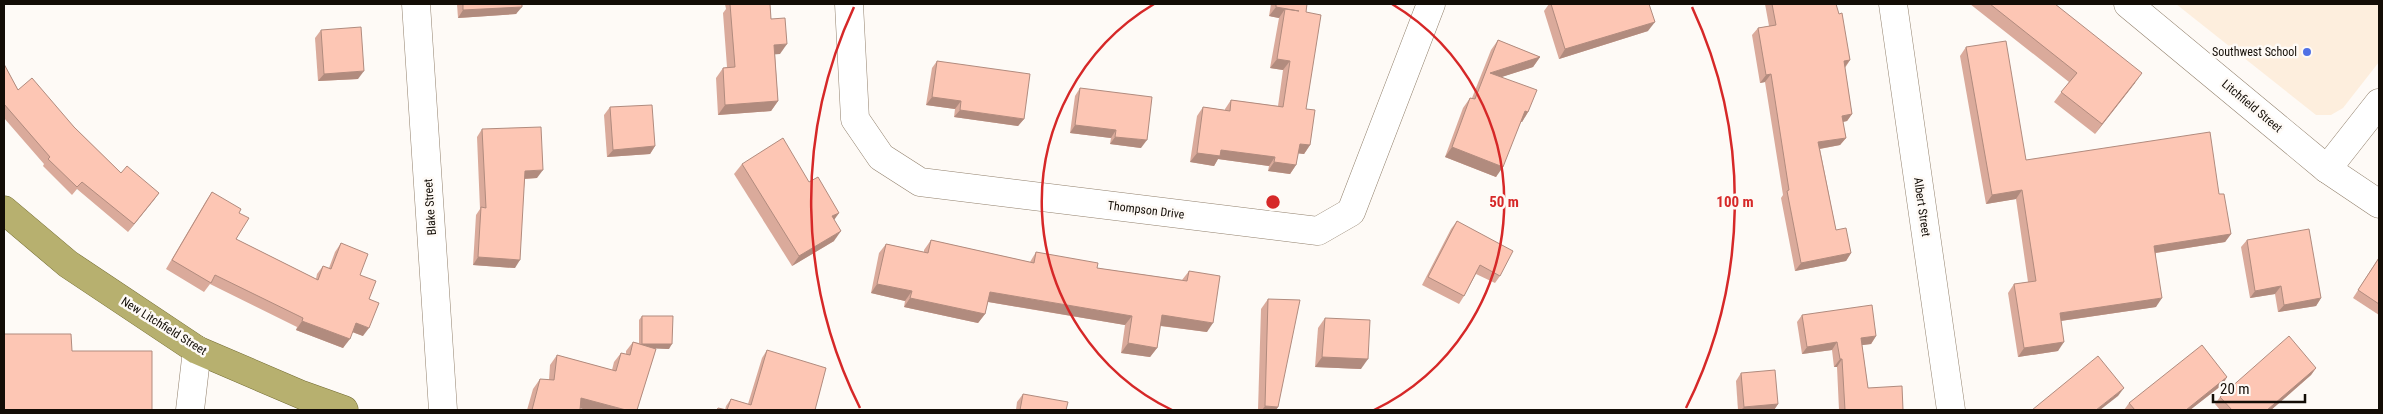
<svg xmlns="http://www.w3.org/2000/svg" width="2383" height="414" viewBox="0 0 2383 414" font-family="'Roboto Condensed',sans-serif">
  <rect width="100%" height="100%" fill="#fefaf6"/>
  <path fill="#fdeedd" d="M2176 4H2379V62L2343 108 2331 115H2316Z"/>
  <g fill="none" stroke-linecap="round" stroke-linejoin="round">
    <g stroke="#92816d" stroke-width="29">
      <g id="minor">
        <path d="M416 4 443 410"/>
        <path d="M849 4 855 119 881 157 920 182 1318 231 1351 212 1431 4"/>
        <path d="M2327 169 2379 103"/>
        <path d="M190 410 197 350"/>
      </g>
    </g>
    <g stroke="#92816d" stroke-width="29">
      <g id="tertiary">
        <path d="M1893 4 1951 410"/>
        <path d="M2128 4 2327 169 2379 204"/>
      </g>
    </g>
    <g stroke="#726b33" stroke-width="29">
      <path id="trunk" d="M4 210 68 264 197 350 302 395 344 410"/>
    </g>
    <use href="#minor" stroke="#fff" stroke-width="28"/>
    <use href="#tertiary" stroke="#fff" stroke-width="28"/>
    <use href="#trunk" stroke="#b7b06f" stroke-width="28"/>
  </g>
  <g fill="#daaa9b">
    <path d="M457 4H522L516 14 458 18Z"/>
    <path d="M725 4H770L771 19 780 54H775L778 101 771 111 718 115 716 78 723 68 727 67 723 13 726 9Z"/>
    <path d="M1271 4H1307L1306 12V109L1310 145 1304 154 1298 153 1296 165 1290 174 1268 171 1269 166 1218 159 1214 166 1190 162 1197 116 1203 107 1225 110V109L1231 100 1278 106 1283 70 1270 68 1279 18 1269 16Z"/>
    <path d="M1549 4H1649L1648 31 1559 59 1544 11Z"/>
    <path d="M1765 4H1836L1850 60 1845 68 1852 114 1847 121 1843 122 1846 138 1840 145 1820 149 1836 230 1851 253 1846 261 1795 271 1781 198 1783 195 1765 82 1760 83 1752 35 1758 28 1769 26Z"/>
    <path d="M1970 4H2055L2135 83 2095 134 2054 102 2069 82Z"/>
    <path d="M321 30 358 79 318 81 315 38Z"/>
    <path d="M1498 40 1540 57 1533 67 1501 77 1528 112 1522 122H1521L1496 177 1445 157 1463 108 1470 98H1472L1491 50Z"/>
    <path d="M1966 47 2026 160 2219 194 2231 234 2225 242 2156 253V307L2061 321 2058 351 2018 357 2008 293 2014 284 2028 282 2016 199 1986 204 1960 56Z"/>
    <path d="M937 61 1024 119 1018 126 954 117 955 109 926 105 932 68Z"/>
    <path d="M4 64 18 90 74 127 121 173 159 193 128 232 77 189 72 195 43 166 44 164 4 118Z"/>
    <path d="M1080 88 1141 148 1110 144 1111 138 1070 133 1075 96Z"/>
    <path d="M610 107 655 146 650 154 607 157 604 115Z"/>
    <path d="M482 129 537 178 525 179 515 268 473 265 476 215 480 209 477 137Z"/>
    <path d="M742 164 809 182 834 219V241L792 266 734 174Z"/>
    <path d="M212 192 239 213 236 239 316 279 317 274 323 266 329 268 335 252 341 243 360 275 363 336 352 332 343 348 296 330 297 327 210 284 204 292 166 269 206 201Z"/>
    <path d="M1457 221 1500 276 1495 283 1476 274 1464 296 1459 304 1422 285 1451 229Z"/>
    <path d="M931 240 1030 262 1036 252 1097 268 1182 280 1189 271 1207 332 1160 326 1157 348 1150 357 1121 353 1125 325 988 302 985 314 978 323 904 307 905 301 871 293 879 253 886 244 924 252V250Z"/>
    <path d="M2247 240 2321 298 2316 306 2278 312 2275 294 2250 298 2241 247Z"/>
    <path d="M2379 257V315L2353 298Z"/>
    <path d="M1268 299 1278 407 1276 410H1258L1261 309Z"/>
    <path d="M1802 315 1876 336 1871 344 1862 345 1868 388 1903 410H1839L1837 367H1834L1832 350 1802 354 1797 322Z"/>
    <path d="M642 316 669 349 656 348 637 410H587L580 408V410H527L533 389 540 379 549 380 550 365 557 355 612 370 614 362 621 353 626 354V351L633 342 639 343V320Z"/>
    <path d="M1325 318 1361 369 1315 367 1318 328Z"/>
    <path d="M767 350 815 410H716L718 408 725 410 726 406 731 399 748 404 762 358Z"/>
    <path d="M2316 368 2311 375 2271 410H2220L2215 404 2220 397Z"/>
    <path d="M1741 373 1778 404 1774 410H1738L1736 381Z"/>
    <path d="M2227 377 2222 385 2190 410H2124L2129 403Z"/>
    <path d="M1023 394 1066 410H1016L1017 402Z"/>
  </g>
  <g fill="#b18b7e">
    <path d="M522 7 516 14 458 18 463 10Z"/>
    <path d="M1276 7 1299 11 1285 9 1279 18 1269 16Z"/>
    <path d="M1655 22 1648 31 1559 59 1565 49Z"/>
    <path d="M787 44 780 54 767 55 774 45Z"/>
    <path d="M1540 57 1533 67 1483 83 1490 73Z"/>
    <path d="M1277 59 1290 61 1283 70 1270 68Z"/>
    <path d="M1850 60 1844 68V61Z"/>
    <path d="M364 71 358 79 318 81 324 74Z"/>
    <path d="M2142 73 2135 83 2095 134 2102 124Z"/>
    <path d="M1771 74 1765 82 1760 83 1766 75Z"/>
    <path d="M932 97 961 101 955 109 926 105Z"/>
    <path d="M778 101 771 111 718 115 725 105Z"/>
    <path d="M960 110 1024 119 1018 126 954 117Z"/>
    <path d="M1525 111 1528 112 1522 122 1518 121Z"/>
    <path d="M1852 114 1847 121 1837 123 1842 116Z"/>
    <path d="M1075 125 1116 130 1111 138 1070 133Z"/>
    <path d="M1115 137 1147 140 1141 148 1110 144Z"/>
    <path d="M1846 138 1840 145 1813 150 1818 142Z"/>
    <path d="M1300 144 1310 145 1304 154 1294 153Z"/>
    <path d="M655 146 650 154 607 157 613 150Z"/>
    <path d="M1452 147 1503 167 1496 177 1445 157Z"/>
    <path d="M1221 150 1275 157 1269 166 1218 159 1214 166 1190 162 1197 153Z"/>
    <path d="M1274 162 1296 165 1290 174 1268 171Z"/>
    <path d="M543 170 537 178 520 179 525 171Z"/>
    <path d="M2022 190 2016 199 1986 204 1992 195Z"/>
    <path d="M159 193 154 200 128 232 134 224Z"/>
    <path d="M839 213 832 223V216Z"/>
    <path d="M841 231 834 241 792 266 799 256Z"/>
    <path d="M2231 234 2225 242 2148 254 2154 246Z"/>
    <path d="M1851 253 1846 261 1795 271 1801 263Z"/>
    <path d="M478 257 520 260 515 268 473 265Z"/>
    <path d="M877 284 912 291 905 301 871 293Z"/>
    <path d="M2281 286 2275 294 2250 298 2255 291Z"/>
    <path d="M990 292 1132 316 1125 325 983 301Z"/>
    <path d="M910 298 985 314 978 323 904 307Z"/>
    <path d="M2162 298 2156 307 2053 322 2060 313Z"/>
    <path d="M2321 298 2316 306 2278 312 2284 305Z"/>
    <path d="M1162 315 1213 323 1207 332 1155 325Z"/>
    <path d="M302 321 350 339 343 348 296 330Z"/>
    <path d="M356 323 369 328 363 336 350 331Z"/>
    <path d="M1876 336 1871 344 1855 346 1861 338Z"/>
    <path d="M1837 342 1832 350 1802 354 1807 347Z"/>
    <path d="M2064 342 2058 351 2018 357 2024 348Z"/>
    <path d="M1128 343 1157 348 1150 357 1121 353Z"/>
    <path d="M642 344H672L669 349 639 348Z"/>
    <path d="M1322 357 1368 359 1361 369 1315 367Z"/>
    <path d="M1840 359H1842L1837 367H1834Z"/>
    <path d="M2316 368 2311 375 2271 410H2267Z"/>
    <path d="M2227 377 2222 385 2190 410H2186Z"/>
    <path d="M2124 388 2118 396 2100 410H2096Z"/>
    <path d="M581 398 626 410H587L575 407Z"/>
    <path d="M1778 404 1774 410H1741L1744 407Z"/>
    <path d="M1265 406 1278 407 1276 410H1262Z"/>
  </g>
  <g fill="#fdc6b4" stroke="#b18b7e">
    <path d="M463 4H522V7L463 10Z"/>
    <path d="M730 4H770L771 19 785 18 787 44 774 45 778 101 725 105 723 68 735 67Z"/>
    <path d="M1276 4H1307L1306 12 1321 15 1306 109 1315 110 1310 145 1300 144 1296 165 1274 162 1275 157 1221 150 1220 156 1197 153 1203 107 1230 111 1231 100 1283 107 1290 61 1277 59 1285 9 1299 11 1276 7Z"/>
    <path d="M1551 4H1649L1655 22 1565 49Z"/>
    <path d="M1772 4H1836L1839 14 1842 13 1850 60 1844 61 1852 114 1842 116 1846 138 1818 142 1836 230 1846 228 1851 253 1801 263 1787 191 1789 190 1771 74 1766 75 1758 28 1776 25Z"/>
    <path d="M1990 4H2055L2142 73 2102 124 2061 92 2077 73Z"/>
    <path d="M361 27 364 71 324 74 321 30Z"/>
    <path d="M1498 40 1540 57 1490 73 1537 90 1528 112 1525 111 1503 167 1452 147 1470 98 1475 99Z"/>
    <path d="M2006 41 2026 160 2210 132 2219 194H2224L2231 234 2154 246 2162 298 2060 313 2064 342 2024 348 2014 284 2036 281 2022 190 1992 195 1966 47Z"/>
    <path d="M937 61 1030 74 1024 119 960 110 961 101 932 97Z"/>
    <path d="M4 64 18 90 32 78 74 127 121 173 127 166 159 193 134 224 82 182 77 187 48 159 50 157 4 104Z"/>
    <path d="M1080 88 1152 97 1147 140 1115 137 1116 130 1075 125Z"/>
    <path d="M652 105 655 146 613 150 610 107Z"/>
    <path d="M541 127 543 170 525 171 520 260 478 257 481 207 486 208 482 129Z"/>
    <path d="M783 138 809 182 818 177 839 213 832 216 841 231 799 256 742 164Z"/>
    <path d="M212 192 241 209 239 213 249 218 236 239 318 280 323 266 331 269 341 243 368 254 360 275 376 281 369 299 379 303 369 328 356 323 350 339 302 321 303 318 215 275 211 283 172 260Z"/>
    <path d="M1457 221 1513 251 1500 276 1480 265 1464 296 1428 277Z"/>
    <path d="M2309 229 2321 298 2284 305 2281 286 2255 291 2247 240Z"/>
    <path d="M931 240 1034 263 1036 252 1098 263 1097 268 1187 281 1189 271 1220 276 1213 323 1162 315 1157 348 1128 343 1132 316 990 292 985 314 910 298 912 291 877 284 886 244 928 253Z"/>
    <path d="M2379 258V304L2358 290Z"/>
    <path d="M1268 299 1300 300 1278 407 1265 406Z"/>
    <path d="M1872 305 1876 336 1861 338 1868 388 1902 386 1903 410H1845L1842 359H1840L1837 342 1807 347 1802 315Z"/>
    <path d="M642 316H673L672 344H642Z"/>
    <path d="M1325 318 1370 320 1368 359 1322 357Z"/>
    <path d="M4 334H71L72 351H152V410H4Z"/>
    <path d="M2289 336 2316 368 2267 410H2232L2220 397Z"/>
    <path d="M633 342 656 349 637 410H626L581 398 580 410H532L540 379 554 380 557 355 616 371 621 353 630 355Z"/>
    <path d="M2202 345 2227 377 2186 410H2135L2129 403Z"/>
    <path d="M767 350 826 368 815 410H727L731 399 751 405Z"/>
    <path d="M2098 356 2124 388 2096 410H2032Z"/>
    <path d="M1775 370 1778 404 1744 407 1741 373Z"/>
    <path d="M1023 394 1068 402 1066 410H1020Z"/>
    <path d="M718 408 727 410H717Z"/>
  </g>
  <g fill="none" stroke="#d62828" stroke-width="2.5">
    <path d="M1172 410A231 231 0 0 1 1154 4M1392 4A231 231 0 0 1 1374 410"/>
    <path d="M860 408A462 462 0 0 1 854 7M1692 7A462 462 0 0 1 1686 408"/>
  </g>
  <circle fill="#5071e5" stroke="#fefaf6" stroke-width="2" cx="2307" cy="52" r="5"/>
  <g text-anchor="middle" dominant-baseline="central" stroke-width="5" stroke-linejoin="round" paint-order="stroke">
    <g font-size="12" fill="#130d06" stroke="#fefaf6" text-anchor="end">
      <text x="2297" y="52">Southwest School</text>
    </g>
    <g font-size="12" fill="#130d06" stroke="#fefaf6">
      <text transform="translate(2252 106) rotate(40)">Litchfield Street</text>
      <text transform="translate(430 207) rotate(-94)">Blake Street</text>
      <text transform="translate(1922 207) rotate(82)">Albert Street</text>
      <text transform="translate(1146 210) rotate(7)">Thompson Drive</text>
      <text transform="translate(164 326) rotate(32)">New Litchfield Street</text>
    </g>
  </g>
  <circle cx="1273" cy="202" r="8" fill="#d62828" stroke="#fefaf6" stroke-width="2.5"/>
  <g font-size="15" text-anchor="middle" font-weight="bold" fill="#d62828" stroke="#fefaf6" stroke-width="5" stroke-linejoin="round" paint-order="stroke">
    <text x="1504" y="207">50 m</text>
    <text x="1735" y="207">100 m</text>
  </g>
  <rect width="2383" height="414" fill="none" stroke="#130d06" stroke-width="10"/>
  <path d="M2213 394v8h92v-8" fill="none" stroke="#130d06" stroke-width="2.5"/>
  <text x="2220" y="394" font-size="15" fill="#130d06" stroke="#fefaf6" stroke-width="4" paint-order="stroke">20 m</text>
</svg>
